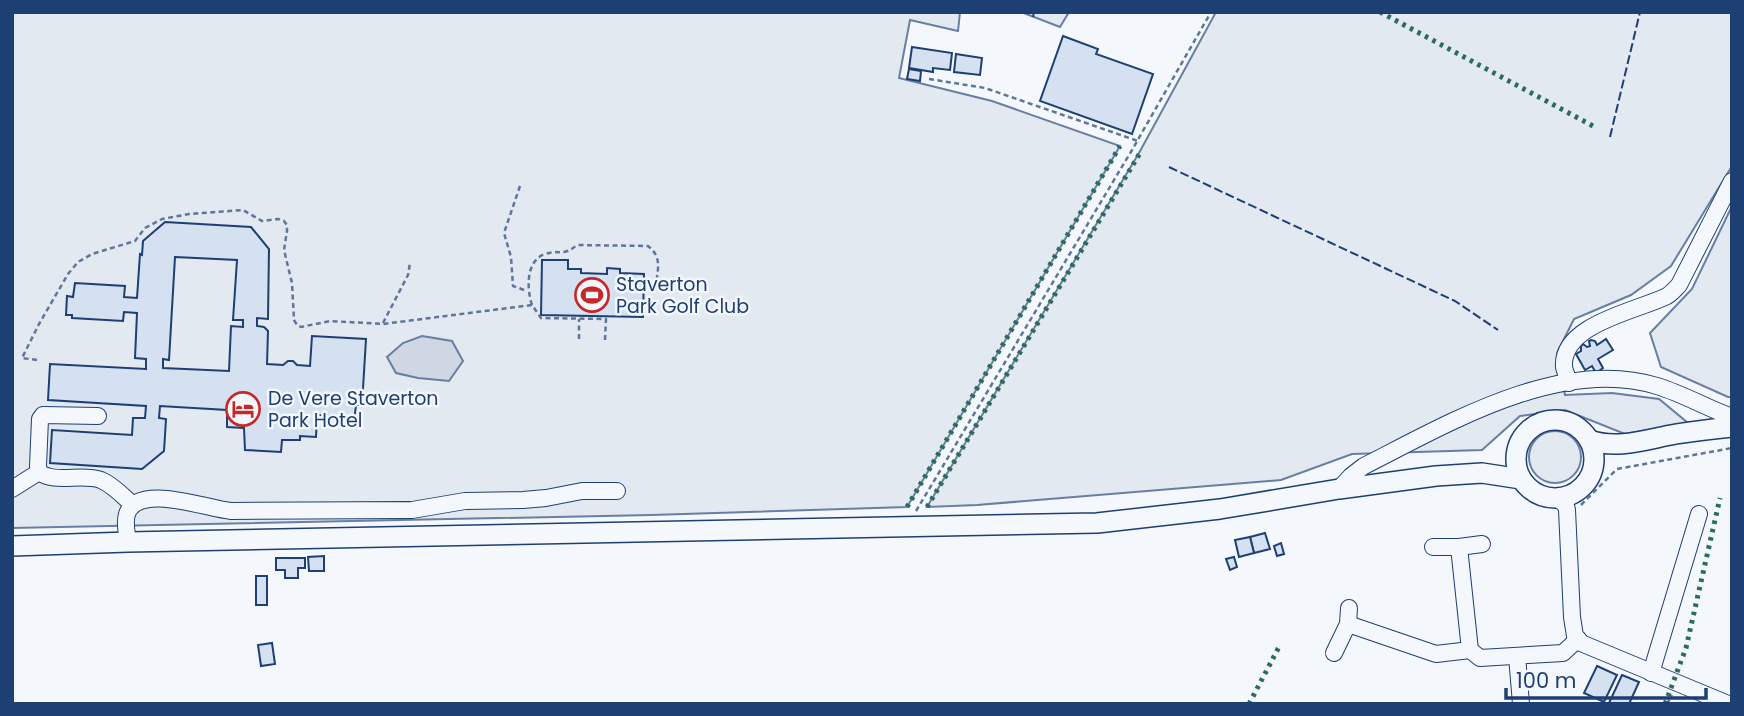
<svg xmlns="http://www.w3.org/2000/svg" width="1744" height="716" viewBox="0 0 1744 716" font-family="Poppins,sans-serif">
  <rect width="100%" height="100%" fill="#f4f7fb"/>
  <g fill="#e3e9f0" stroke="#687fa3" stroke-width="2">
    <path d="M12 12H960L958 31 910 20 899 78 992 101 1120 146 907 507 651 515 12 528Z"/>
    <path d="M1021 12H1069L1060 27Z"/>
    <path d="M1216 12H1732V166L1671 266 1631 295 1574 319 1557 353 1565 395 1612 393 1659 399 1688 423 1625 434 1565 410 1520 416 1482 450 1352 454 1281 480 977 505 927 507 1139 153Z"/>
    <path d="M1732 206V397H1728L1661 367 1650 333 1692 289Z"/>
    <circle cx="1555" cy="457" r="26"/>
  </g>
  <path fill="#cfd7e4" stroke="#687fa3" stroke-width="2" d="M422 336 452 341 463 361 449 381 418 378 396 373 387 357 403 343Z"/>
  <g fill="#d5e0f0" stroke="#1d3f73" stroke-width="2" fill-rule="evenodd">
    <path d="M1063 36 1098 49 1096 54 1153 74 1132 134 1040 101Z"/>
    <path d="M912 47 952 53 950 70 933 68V72L909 68Z"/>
    <path d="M956 54 982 58 980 75 954 72Z"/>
    <path d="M909 69 921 71 920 81 907 79Z"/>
    <path d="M165 222 251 227 269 249 268 319 257 318V326L264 327 268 331 267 364 283 365 288 361H293L297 365 310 366 312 336 366 339 362 405H356L354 422 342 421V417L317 415 316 437 300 436V440H282L281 452 245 450 244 428 227 427V410L160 406 159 418 166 419 164 451 142 469 50 463 52 430 132 435 133 418H145L146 406 48 400 50 364 146 369V359L135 358 137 313 124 312 123 321 72 318V315H66L67 296 73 297 75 283 125 286 124 297 137 298 140 254 142 255 143 241ZM175 257 237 260 233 320H243V327L231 326 229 371 163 368V359L169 360Z"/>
    <path d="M542 260H568V269H581V273L607 274V268L620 269V273L644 274 643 317 541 315Z"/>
    <path d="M1606 339 1613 350 1598 359 1603 368 1596 373 1592 366 1585 370 1576 354 1581 351V346L1583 344 1587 347 1590 346 1589 341 1591 340 1595 341 1597 345Z"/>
    <path d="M1265 533 1270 549 1254 553 1250 537Z"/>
    <path d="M1250 537 1254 553 1239 557 1235 540Z"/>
    <path d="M1281 543 1284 554 1277 556 1274 546Z"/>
    <path d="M324 556V571H309L308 557Z"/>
    <path d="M1234 557 1237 567 1230 570 1226 559Z"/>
    <path d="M276 558H305V568H298V578H285V570H276Z"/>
    <rect x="256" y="576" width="11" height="29"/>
    <path d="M272 643 275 664 261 666 258 645Z"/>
    <path d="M1597 666 1617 675 1604 702 1584 693Z"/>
    <path d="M1622 675 1639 682 1629 704H1611L1609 703Z"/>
  </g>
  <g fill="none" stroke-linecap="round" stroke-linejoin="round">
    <g stroke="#1d3f73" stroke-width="18">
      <g id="minor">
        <path d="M1569 383C1568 378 1565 372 1564 367 1561 324 1637 311 1667 296 1672 293 1675 289 1679 285L1732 181"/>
        <path d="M98 416 43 415 40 419 38 466 39 472C54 484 82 473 101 480 113 485 123 496 133 505"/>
        <path d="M12 489 39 472"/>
        <path d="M1339 489 1351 476 1364 466C1447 424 1561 356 1657 386 1683 394 1707 408 1732 417"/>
        <path d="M1558 498 1566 506 1567 510 1572 617 1575 636 1578 639"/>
        <path d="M128 542C127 533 124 523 127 514 138 482 207 509 231 511L412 510 465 501 523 500 546 498 582 491H617"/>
        <path d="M1433 547H1459L1482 544"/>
        <path d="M1459 547 1470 650"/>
        <path d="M1348 624 1436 654 1470 650 1480 658 1563 653 1578 639"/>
        <path d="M1578 639 1581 643 1728 704"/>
        <path d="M1334 653 1348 624 1349 608"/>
        <path d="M1517 656 1521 704"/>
        <path d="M1651 673 1699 514"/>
      </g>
    </g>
    <g stroke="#1d3f73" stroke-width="22">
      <g id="major">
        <circle cx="1555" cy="459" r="39"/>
        <path d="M1589 440C1618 450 1647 439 1676 434 1695 431 1713 429 1732 427"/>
        <path d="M12 546 128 542 1097 523 1220 509 1339 489 1436 476 1482 473 1521 479"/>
      </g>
    </g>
    <g stroke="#5e769c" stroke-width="2.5" stroke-dasharray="5 3.5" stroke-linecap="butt">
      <path d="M929 79 985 88 1138 141"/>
      <path d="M520 186 504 233 511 257 513 286 527 291"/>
      <path d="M532 305C527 290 525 261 545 254 560 249 563 257 577 245L648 246C662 257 658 268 656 284H662"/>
      <path d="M383 323 408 275 410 263"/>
      <path d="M579 339V319"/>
      <path d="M37 360 22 358 39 324 68 274 78 262 92 254 135 241 145 228 162 219 189 214 243 210 262 221 278 219 284 221 287 225V231L284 250 292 283 294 320 297 325 301 327 330 321 383 324 532 305 541 318 606 319 605 340"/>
      <path d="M1581 505 1617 469 1732 448"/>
      <path d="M916 511 1132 150 1211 12"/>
      <path d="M1667 704 1672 695"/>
    </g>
    <use href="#minor" stroke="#f4f7fb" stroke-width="16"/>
    <use href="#major" stroke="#f4f7fb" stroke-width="19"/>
    <g stroke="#2c6c60" stroke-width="5" stroke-dasharray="3.5 5" stroke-linecap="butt">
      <path d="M1380 12 1593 126"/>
      <path d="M907 507 1120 146"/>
      <path d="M927 507 1140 153"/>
      <path d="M1249 704 1280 645"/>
      <path d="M1665 704 1686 648 1720 498"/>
    </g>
    <g stroke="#1d3f73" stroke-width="2" stroke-dasharray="9 3.5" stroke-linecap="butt">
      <path d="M1033 17 1034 12"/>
      <path d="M1610 137 1640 12"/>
      <path d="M1169 167 1455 301 1498 330"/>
    </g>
  </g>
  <defs>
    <g id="stadium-ring" transform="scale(1.75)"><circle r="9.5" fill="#f4f7fb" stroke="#c62828" stroke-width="1.5"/><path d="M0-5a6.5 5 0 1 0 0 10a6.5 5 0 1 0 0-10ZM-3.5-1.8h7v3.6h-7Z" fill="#c62828"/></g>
    <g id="hotel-ring" transform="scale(1.75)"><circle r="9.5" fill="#f4f7fb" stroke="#c62828" stroke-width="1.5"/><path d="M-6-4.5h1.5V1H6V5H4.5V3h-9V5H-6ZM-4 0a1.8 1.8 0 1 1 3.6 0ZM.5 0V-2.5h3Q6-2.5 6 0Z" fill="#c62828"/></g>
  </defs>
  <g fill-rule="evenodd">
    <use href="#stadium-ring" x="592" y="295"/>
    <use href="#hotel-ring" x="243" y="409"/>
  </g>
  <g text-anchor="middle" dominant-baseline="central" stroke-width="5" stroke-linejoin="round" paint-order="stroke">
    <g font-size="19" fill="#1d3f73" stroke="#f4f7fb" text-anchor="start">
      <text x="616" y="284">Staverton<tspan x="616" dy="22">Park Golf Club</tspan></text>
      <text x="268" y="398">De Vere Staverton<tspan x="268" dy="22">Park Hotel</tspan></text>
    </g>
  </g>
  <rect width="1744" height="716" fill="none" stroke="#1d3f73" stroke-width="28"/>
  <path d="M1506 688v10h200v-10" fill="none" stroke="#1d3f73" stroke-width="3.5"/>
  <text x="1516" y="688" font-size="21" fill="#1d3f73" stroke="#f4f7fb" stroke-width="5" paint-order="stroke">100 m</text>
</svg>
